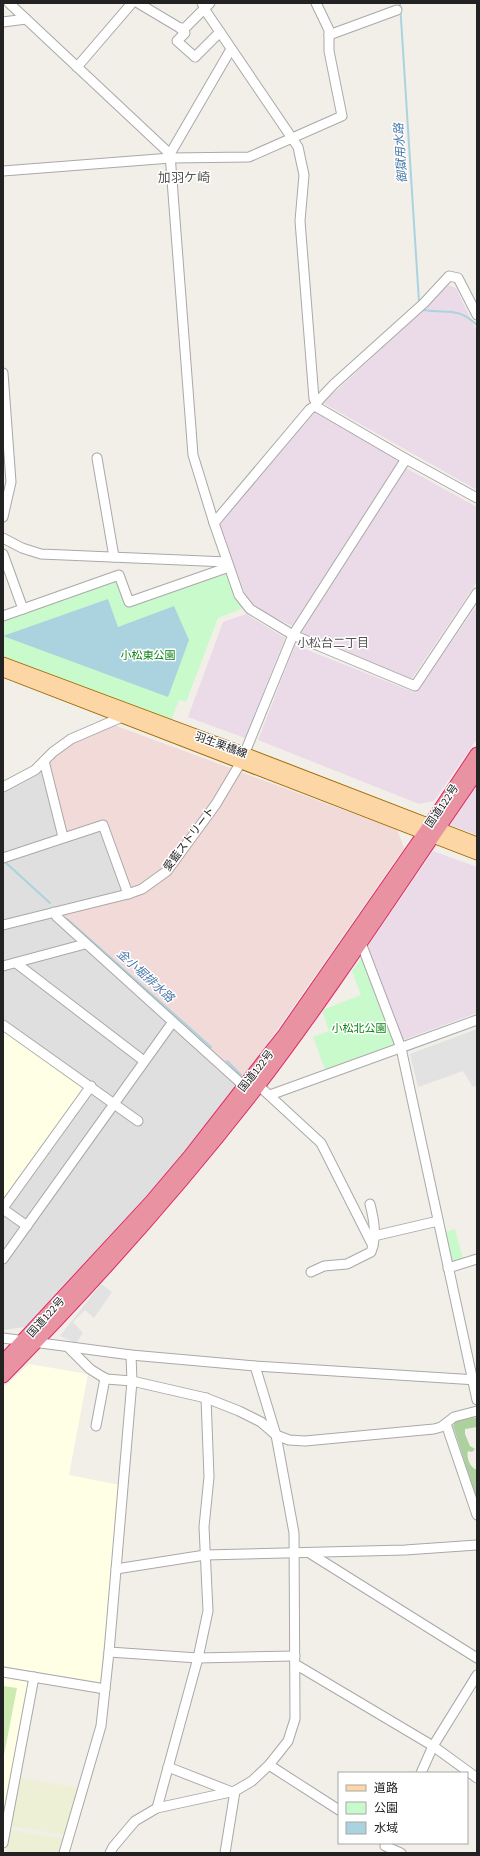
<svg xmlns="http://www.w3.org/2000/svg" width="480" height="1856" viewBox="0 0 480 1856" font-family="'Source Sans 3','Noto Sans JP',sans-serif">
  <rect width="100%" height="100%" fill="#f2efe9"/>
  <path fill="#e0dfdf" d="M108 723 397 830 404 848 243 1079 185 1154 25 1327 3 1330V1215L95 1086 3 1018V787Z"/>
  <path fill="#f2dad9" d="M108 723 397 830 404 848 240 1082 54 912 128 894 103 825 64 837 44 761 53 752Z"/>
  <g fill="#ebdbe8">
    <path d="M448 285 456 288 477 332V490L323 403 419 314Z"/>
    <path d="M314 411 401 461 292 626 257 609 247 599 219 525Z"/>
    <path d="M406 468 477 507V582L411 680 298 634Z"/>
    <path d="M477 605V739L434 801 419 804 258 740 295 645 416 693Z"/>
    <path d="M246 614 285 638 245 738 188 717 223 622Z"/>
    <path d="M477 785V835L450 825Z"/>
    <path d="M433 851 477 867V1013L403 1040 368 946Z"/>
  </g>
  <g fill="#ffffe5">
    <path d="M3 1024 90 1087 3 1206Z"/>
    <path d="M29 1364 88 1374 69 1475 120 1485 100 1682 3 1666V1388Z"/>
    <path d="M3 1677 29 1681 3 1816Z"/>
  </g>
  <g fill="#eef0d5">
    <path d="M20 1778 80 1788 65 1835 11 1826Z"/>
    <path d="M11 1830 65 1839 61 1853H17L6 1851Z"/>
  </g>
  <path fill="#cdebb0" d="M3 1686 17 1688 3 1760Z"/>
  <path fill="#add19e" d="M472 1417 477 1418V1427L465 1429V1434L470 1446 475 1449 472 1452 468 1451C466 1457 470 1468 477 1470V1500L453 1426 456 1420Z"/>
  <g fill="#c8facc">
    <path d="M226 570 244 608 218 618 186 702 179 700 171 721 3 657V619L117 579 127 605Z"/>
    <path d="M365 953 397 1046 326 1072 313 1037 329 1031 322 1010 361 995 352 971Z"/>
    <path d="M455 1229 463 1259 452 1263 445 1232Z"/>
  </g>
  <g fill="#e2e2e2">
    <path d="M477 1029V1085L473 1087 463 1071 418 1087 410 1054Z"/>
    <path d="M101 1284 112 1292 94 1318 85 1310 73 1322 83 1333 76 1343 60 1336Z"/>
  </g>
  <path fill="#aad3df" d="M108 599 118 627 174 606 189 640 168 697 3 636Z"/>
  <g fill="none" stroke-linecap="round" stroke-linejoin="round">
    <g stroke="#aad3df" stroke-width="2">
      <path d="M400 3 419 302"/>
      <path d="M424 310C447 314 457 306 477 325"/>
      <path d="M5 862 50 903"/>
      <path d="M67 919 211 1047"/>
      <path d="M405 1051 459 1031"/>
      <path d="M227 1061 241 1075"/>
    </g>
    <g stroke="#a9a9a9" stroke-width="11">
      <g id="minor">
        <path d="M9 3 170 154 193 455 214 523"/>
        <path d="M138 3 180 28H185L210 3"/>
        <path d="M202 3 205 10 298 147 304 175 300 221 314 399 317 402"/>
        <path d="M3 22 26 19"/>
        <path d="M180 28 185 33 177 41 195 57 220 32"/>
        <path d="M329 35 397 10"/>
        <path d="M77 67 132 3"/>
        <path d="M170 154 231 49"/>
        <path d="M3 171 171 158 249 157 342 116 329 51V30L316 3"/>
        <path d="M3 373 11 482 3 517"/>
        <path d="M315 406 317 402 334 384 424 303 449 276 458 278 477 315"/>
        <path d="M97 458 114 557"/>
        <path d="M406 459 315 406 310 409 214 523 239 595 250 609 293 635 415 686 477 593"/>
        <path d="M3 538 22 548 41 554 227 562"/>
        <path d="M3 554 23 609"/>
        <path d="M3 616 119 575 129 602 229 567"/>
        <path d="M44 761 63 837"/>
        <path d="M3 787 35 770 53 752 71 739 122 717"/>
        <path d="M3 858 103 825 128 894"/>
        <path d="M54 912 57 917 244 1086"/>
        <path d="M3 925 128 894 142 889 167 871 216 804 241 762 293 635 406 459 477 498"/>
        <path d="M361 943 401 1048 477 1400"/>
        <path d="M16 963 144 1061"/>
        <path d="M3 966 85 944"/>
        <path d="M3 1025 138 1121"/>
        <path d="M258 1085 321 1143 373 1246"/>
        <path d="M270 1095 477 1020"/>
        <path d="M3 1208 91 1086"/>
        <path d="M3 1209 27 1226"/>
        <path d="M374 1236 438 1221"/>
        <path d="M3 1259 172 1023"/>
        <path d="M448 1268 477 1259"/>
        <path d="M311 1272 324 1266 347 1264 371 1252C377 1236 374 1220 370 1204"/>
        <path d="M3 1338 131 1355 255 1366 477 1380"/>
        <path d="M69 1348 90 1369 106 1379 132 1381 206 1398 239 1411 261 1422 276 1435 289 1440 305 1441 434 1429 441 1427 454 1417 477 1411"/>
        <path d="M446 1424 477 1515"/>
        <path d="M96 1426 105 1378"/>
        <path d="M311 1554 477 1658"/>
        <path d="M116 1569 205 1555 405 1550 477 1545"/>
        <path d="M109 1652 198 1658 295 1656"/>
        <path d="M295 1664 433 1746 477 1778"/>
        <path d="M3 1672 105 1689"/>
        <path d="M269 1765 339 1810"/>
        <path d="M168 1767 232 1792"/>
        <path d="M421 1773 433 1746 477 1675"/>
        <path d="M157 1808 198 1658 208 1611 204 1527 209 1477 206 1398"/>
        <path d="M3 1843 34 1677"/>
        <path d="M385 1846 401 1853"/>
        <path d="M64 1853 101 1726 109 1652 132 1381 131 1355"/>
        <path d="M110 1853 113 1847 135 1821 157 1808 235 1791 252 1781 269 1765 288 1741 295 1719 294 1533 276 1435 255 1366"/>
        <path d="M225 1853 235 1791"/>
      </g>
    </g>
    <g stroke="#a06b00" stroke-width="13">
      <g id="major">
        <path d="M3 663 244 753 477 843"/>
        <path d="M3 671 477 854"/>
      </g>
    </g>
    <g stroke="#dc2a67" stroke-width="15">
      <g id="highway">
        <path d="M3 1362 151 1202 190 1156 285 1034 424 834 477 754"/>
        <path d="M3 1376C93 1284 179 1188 258 1086 335 985 404 877 477 772"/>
      </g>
    </g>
    <use href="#minor" stroke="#fff" stroke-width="9"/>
    <use href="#major" stroke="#fcd6a4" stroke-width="11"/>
    <use href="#highway" stroke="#e892a2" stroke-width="13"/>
  </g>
  <g text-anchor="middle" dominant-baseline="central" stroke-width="3" stroke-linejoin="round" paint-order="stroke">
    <g font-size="11" fill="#0c8416" stroke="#fff">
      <text x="148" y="655">小松東公園</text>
      <text x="359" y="1028">小松北公園</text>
    </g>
    <g font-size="11" fill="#222" stroke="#fff">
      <text transform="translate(221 745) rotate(20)">羽生栗橋線</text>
      <text transform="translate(442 806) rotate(-56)">国道122号</text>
      <text transform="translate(189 839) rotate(-53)">愛藍ストリート</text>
      <text transform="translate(256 1071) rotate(-52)">国道122号</text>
      <text transform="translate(46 1317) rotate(-48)">国道122号</text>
    </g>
    <g font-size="12" font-style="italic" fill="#4a7aab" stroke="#fff">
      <text transform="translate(401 153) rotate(-94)">御獄用水路</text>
      <text transform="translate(145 976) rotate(42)">金小堀排水路</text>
    </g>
    <g font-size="12" fill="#555" stroke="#fff">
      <text x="333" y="643">小松台二丁目</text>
    </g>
    <g font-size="13" fill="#555" stroke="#fff">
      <text x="184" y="178">加羽ケ崎</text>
    </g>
  </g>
  <rect width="480" height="1856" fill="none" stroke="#222222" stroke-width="8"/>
  <rect x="338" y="1772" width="130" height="72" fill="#ffffff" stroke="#a7a7a7"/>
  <rect x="346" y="1785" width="20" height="6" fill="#fcd6a4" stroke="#a7a7a7"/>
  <text x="374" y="1792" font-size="12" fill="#222222">道路</text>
  <rect x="346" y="1802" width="20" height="12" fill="#c8facc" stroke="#a7a7a7"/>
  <text x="374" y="1812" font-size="12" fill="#222222">公園</text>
  <rect x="346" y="1822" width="20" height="12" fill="#aad3df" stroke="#a7a7a7"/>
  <text x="374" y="1832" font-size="12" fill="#222222">水域</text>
</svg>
